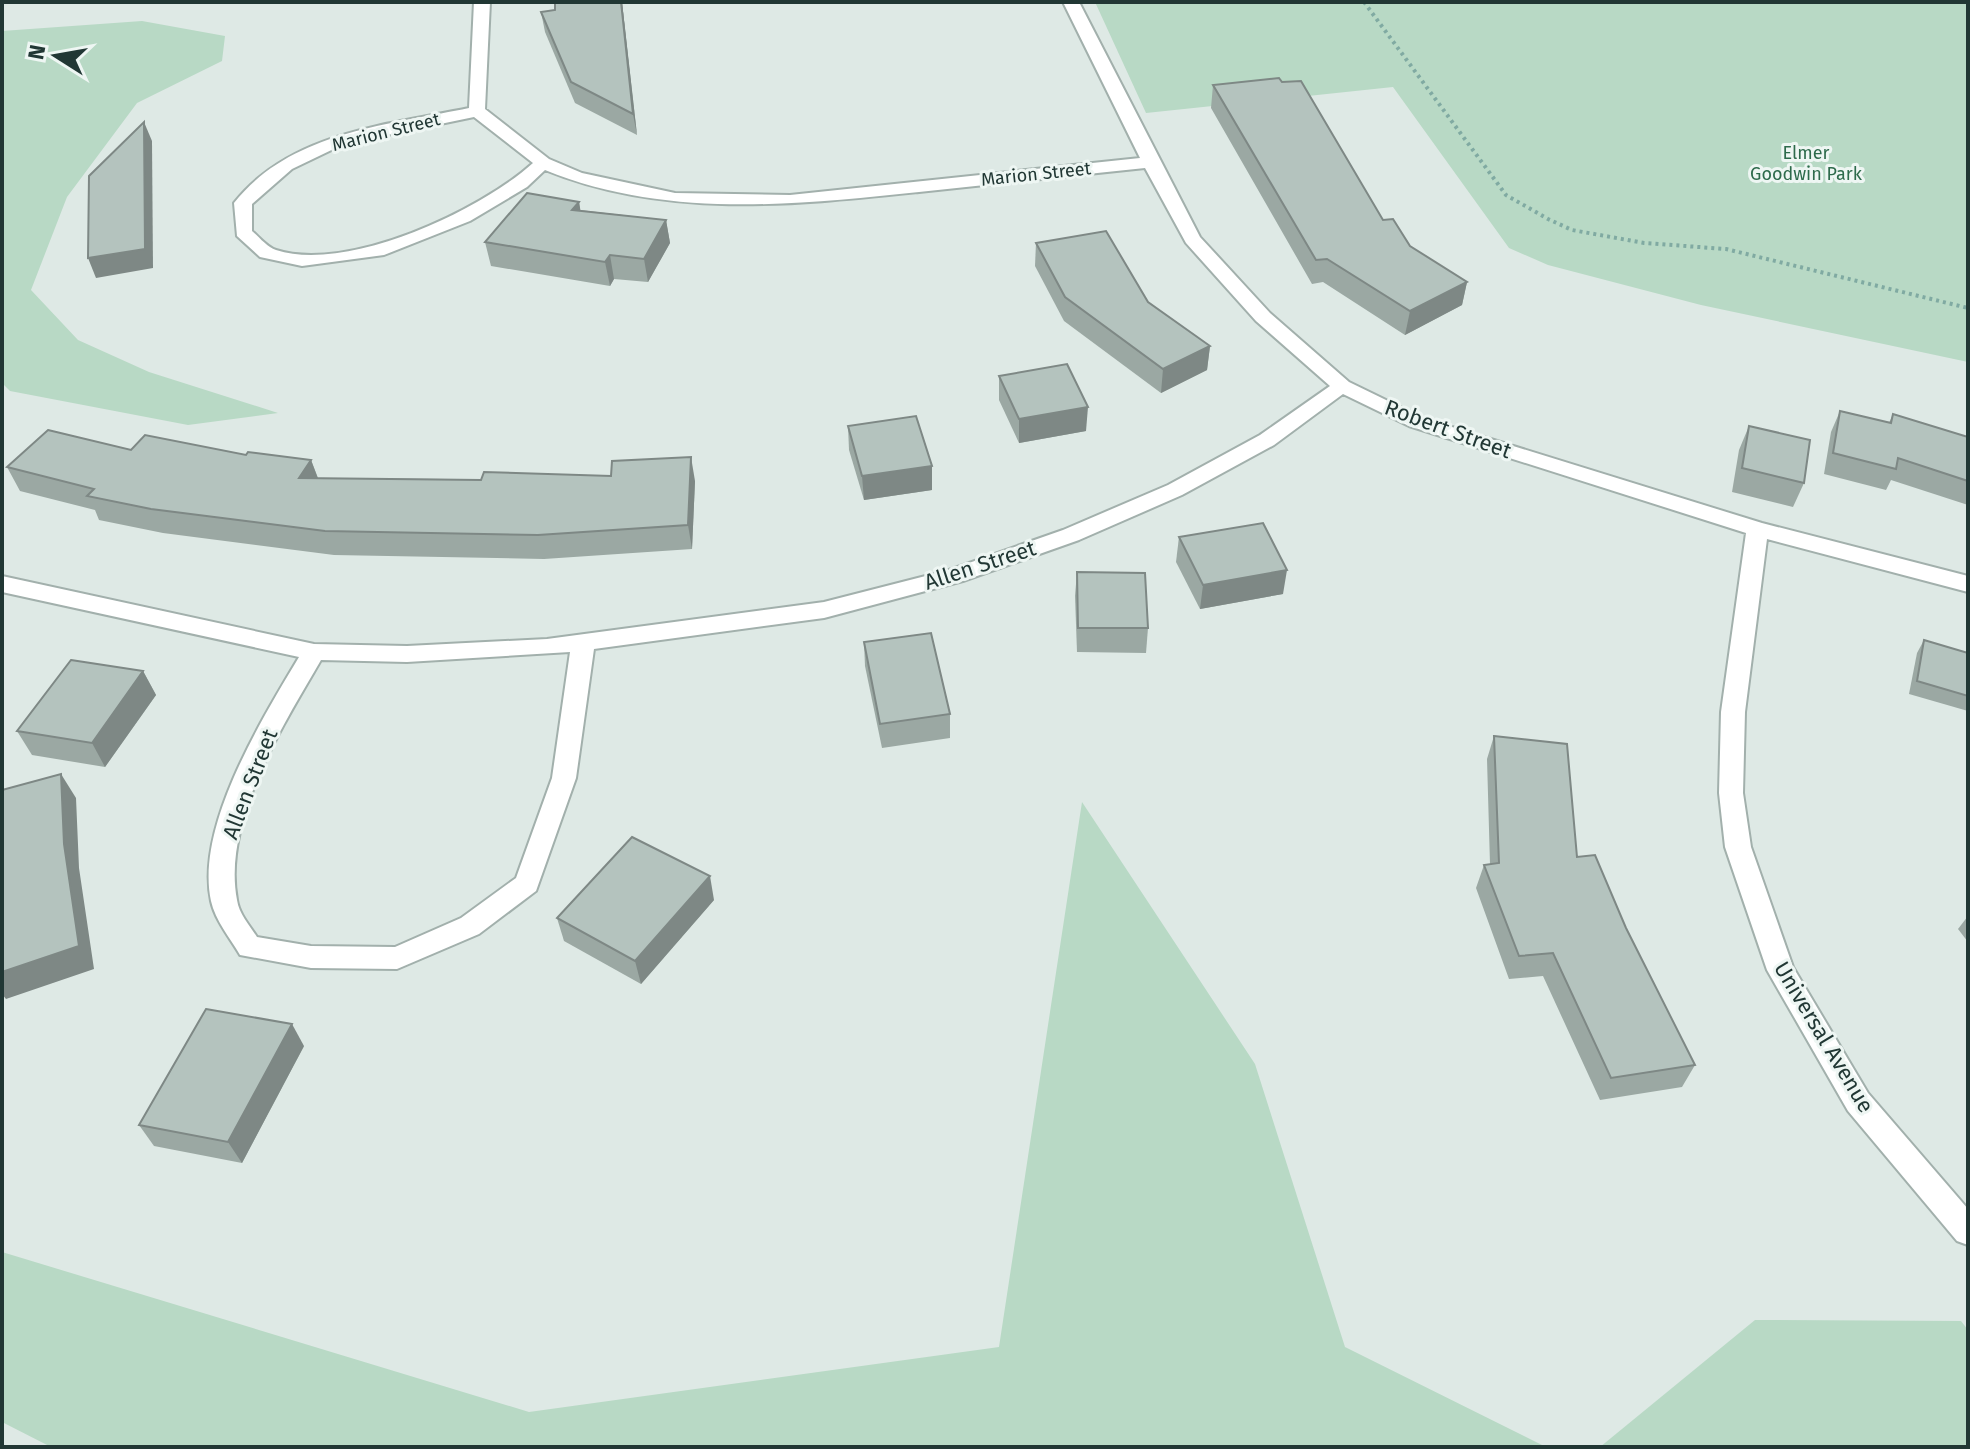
<svg xmlns="http://www.w3.org/2000/svg" width="1970" height="1449" viewBox="0 0 1970 1449" font-family="'Fira Sans',sans-serif">
  <rect width="100%" height="100%" fill="#dee9e5"/>
  <g fill="#b8d9c5">
    <path d="M1095 2H1968V362L1701 305 1548 265 1509 248 1393 87 1146 113Z"/>
    <path d="M142 21 225 36 222 61 137 103 67 197 31 290 78 340 149 372 278 413 188 425 10 391 2 383V31Z"/>
    <path d="M1082 802 1255 1064 1345 1347 1546 1447H51L2 1422V1252L529 1412 999 1347Z"/>
    <path d="M1755 1320 1961 1321 1968 1330V1447H1600Z"/>
  </g>
  <g fill="none" stroke-linecap="round" stroke-linejoin="round">
    <g stroke="#a2b0ac" stroke-width="4">
      <path id="minor" d="M474 2H490L485 109 549 159 582 173 675 193 790 195 1140 158 1063 2H1079L1200 237 1270 313 1349 382 1423 418 1762 523 1968 576V592L1767 539 1745 712 1743 793 1751 847 1793 967 1868 1093 1968 1209V1245L1957 1241 1848 1111 1767 970 1725 847 1719 793 1721 712 1746 533 1409 426 1343 394 1274 445 1182 495 1079 540 963 581 824 618 594 649 576 778 536 891 479 934 397 969 311 968 240 955C230 938 215 920 211 901 195 827 262 719 299 657L2 592V576L314 644 407 646 547 639 824 602 949 570 1063 530 1168 485 1260 435 1330 386 1256 321 1186 243 1145 168C1070 176 994 184 919 192 794 205 665 219 545 170L527 187 470 221 384 255 302 266 260 257 237 236 234 203C290 132 387 125 469 108ZM474 117 533 163C480 211 347 273 276 250 267 247 259 237 252 231V204L292 169 344 144ZM570 652 552 778 516 878 461 918 395 947 311 946 257 937C250 926 239 914 237 900 222 822 283 725 321 660L407 662Z"/>
    </g>
    <path stroke="#80aaa2" stroke-width="4" stroke-dasharray="3 4" stroke-linecap="butt" d="M1364 2 1506 195 1548 219 1572 230 1644 243 1726 249 1968 308"/>
    <use href="#minor" fill="#fff" fill-rule="evenodd"/>
  </g>
  <g fill="#9ba8a3">
    <path d="M622 2 637 135 575 103 545 32 541 12Z"/>
    <path d="M1213 85 1383 220 1410 246 1467 282 1462 305 1405 335 1323 282 1312 284 1211 108Z"/>
    <path d="M579 202 580 210 666 220 670 243 648 282 614 279 610 286 491 266 485 242Z"/>
    <path d="M1036 243 1148 302 1210 346 1207 370 1161 393 1064 321 1035 266Z"/>
    <path d="M999 376 1086 431 1019 443 999 400Z"/>
    <path d="M1840 411 1889 423 1893 414 1968 437V505L1891 480 1886 490 1824 474 1831 432Z"/>
    <path d="M848 426 932 490 864 500 849 450Z"/>
    <path d="M1749 426 1804 483 1793 507 1732 492 1739 450Z"/>
    <path d="M131 450 246 455 311 460 318 478 695 481 692 549 544 559 334 555 163 533 99 520 95 510 20 491 7 467Z"/>
    <path d="M1179 537 1283 594 1200 609 1176 562Z"/>
    <path d="M1077 572 1148 628 1146 653 1077 652 1075 596Z"/>
    <path d="M1924 640 1968 653V711L1909 694 1917 653Z"/>
    <path d="M864 642 950 714V738L882 748 865 666Z"/>
    <path d="M143 671 156 695 105 767 32 755 17 731Z"/>
    <path d="M1494 736 1626 928 1695 1065 1682 1087 1600 1100 1543 976 1509 979 1476 888 1484 865 1490 864 1487 759Z"/>
    <path d="M714 900 641 984 564 941 557 918Z"/>
    <path d="M1968 916V942L1958 929Z"/>
    <path d="M304 1046 242 1163 154 1146 139 1125Z"/>
  </g>
  <g fill="#7e8885">
    <path d="M621 2H622L637 135 633 114Z"/>
    <path d="M144 122 152 141 153 268 96 278 88 258Z"/>
    <path d="M579 202 583 225 572 210Z"/>
    <path d="M666 220 670 243 648 282 644 259Z"/>
    <path d="M610 255 614 279 610 286 605 262Z"/>
    <path d="M1467 282 1462 305 1405 335 1410 311Z"/>
    <path d="M1210 346 1207 370 1161 393 1163 369Z"/>
    <path d="M1088 407 1086 431 1019 443V419Z"/>
    <path d="M691 457 695 481 692 549 688 525Z"/>
    <path d="M311 460 320 484 299 478Z"/>
    <path d="M932 466V490L864 500 862 476Z"/>
    <path d="M1287 570 1283 594 1200 609 1203 585Z"/>
    <path d="M143 671 156 695 105 767 92 743Z"/>
    <path d="M61 774 76 798 79 868 94 969 6 999 2 994V972L64 844Z"/>
    <path d="M710 876 714 900 641 984 635 961Z"/>
    <path d="M292 1024 304 1046 242 1163 228 1142Z"/>
  </g>
  <g fill="#b4c3be" stroke="#7e8885" stroke-width="2">
    <path d="M555 2H621L633 114 571 82 541 12 555 10Z"/>
    <path d="M1279 78 1282 82 1301 81 1383 220 1393 219 1410 246 1467 282 1410 311 1327 259 1316 260 1213 85Z"/>
    <path d="M144 122 145 249 88 258 89 176Z"/>
    <path d="M527 193 579 202 572 210 666 220 644 259 610 255 605 262 485 242Z"/>
    <path d="M1106 231 1148 302 1210 346 1163 369 1065 297 1036 243Z"/>
    <path d="M1067 364 1088 407 1019 419 999 376Z"/>
    <path d="M1840 411 1891 423 1893 414 1968 437V481L1898 458 1896 469 1833 453Z"/>
    <path d="M916 416 932 466 862 476 848 426Z"/>
    <path d="M1749 426 1810 440 1804 483 1742 468Z"/>
    <path d="M48 430 131 450 145 435 246 455 248 452 311 460 299 478 481 480 484 472 611 476 612 461 691 457 688 525 538 535 325 531 151 509 87 496 94 489 7 467Z"/>
    <path d="M1263 523 1287 570 1203 585 1179 537Z"/>
    <path d="M1077 572 1145 573 1148 628H1078Z"/>
    <path d="M931 633 950 714 880 724 864 642Z"/>
    <path d="M1924 640 1968 653V696L1917 681Z"/>
    <path d="M71 660 143 671 92 743 17 731Z"/>
    <path d="M1494 736 1567 744 1577 857 1595 855 1626 928 1695 1065 1611 1078 1553 953 1519 956 1484 865 1499 863Z"/>
    <path d="M61 774 64 844 79 946 2 972V790Z"/>
    <path d="M632 837 710 876 635 961 557 918Z"/>
    <path d="M206 1009 292 1024 228 1142 139 1125Z"/>
  </g>
  <g text-anchor="middle" dominant-baseline="central" stroke-width="6" stroke-linejoin="round" paint-order="stroke">
    <g font-size="18" fill="#213734" stroke="#eef6f3">
      <text transform="translate(386 132) rotate(-14)">Marion Street</text>
      <text transform="translate(1036 174) rotate(-6)">Marion Street</text>
    </g>
    <g font-size="18" fill="#2e6b4c" stroke="#eef6f3">
      <text x="1806" y="153">Elmer<tspan x="1806" dy="21">Goodwin Park</tspan></text>
    </g>
    <g font-size="22" fill="#213734" stroke="#eef6f3">
      <text transform="translate(1448 429) rotate(20)">Robert Street</text>
      <text transform="translate(980 565) rotate(-18)">Allen Street</text>
      <text transform="translate(250 784) rotate(-69)">Allen Street</text>
      <text transform="translate(1824 1037) rotate(59)">Universal Avenue</text>
    </g>
  </g>
  <rect width="1970" height="1449" fill="none" stroke="#213734" stroke-width="8"/>
  <g transform="translate(56 56) rotate(281)" stroke="#eef6f3" stroke-width="6" paint-order="stroke">
  <path d="M0-6L14 30L0 20L-14 30Z" fill="#213734"/>
  <text y="-12" font-size="22" font-weight="bold" text-anchor="middle" fill="#213734">N</text>
  </g>
</svg>
